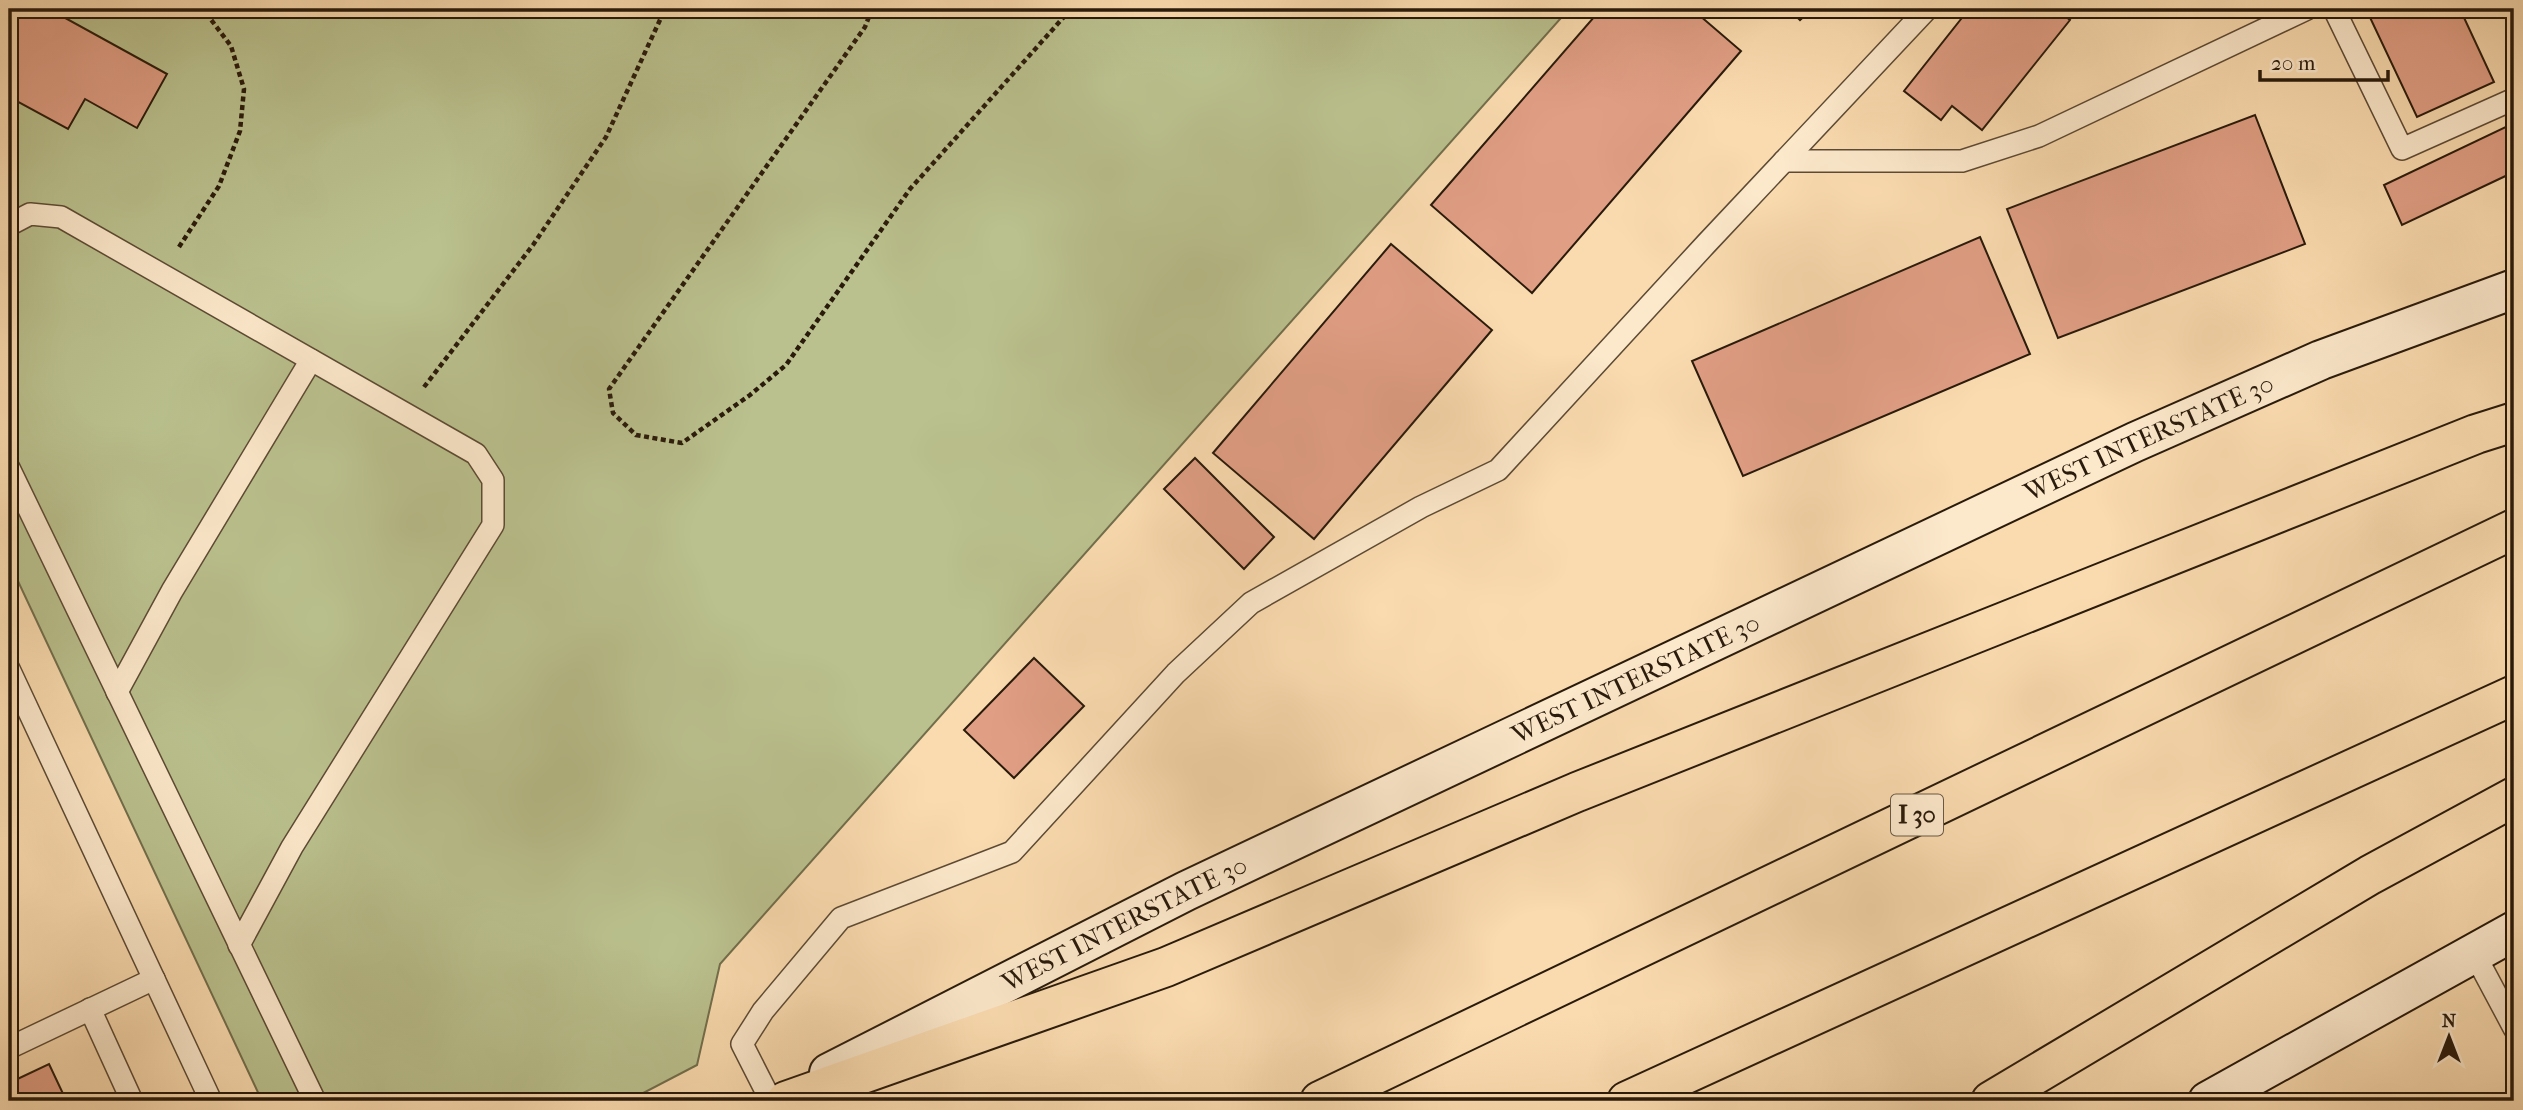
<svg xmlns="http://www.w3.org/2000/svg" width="2523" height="1110" viewBox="0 0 2523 1110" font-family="'IM FELL French Canon',serif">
  <rect width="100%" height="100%" fill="#fadbaf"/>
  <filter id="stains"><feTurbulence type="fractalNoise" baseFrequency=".00286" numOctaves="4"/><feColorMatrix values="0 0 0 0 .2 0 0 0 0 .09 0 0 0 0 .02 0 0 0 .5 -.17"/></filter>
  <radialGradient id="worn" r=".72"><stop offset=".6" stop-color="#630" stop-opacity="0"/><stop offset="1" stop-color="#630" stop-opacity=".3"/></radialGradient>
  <path fill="#bac18e" stroke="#726e4c" stroke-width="2" d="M9 9H1569L720 964 697 1065 628 1101H262L9 562Z"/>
  <g fill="#e09e84" stroke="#291a0b" stroke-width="2">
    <path d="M9 9H49L167 74 137 128 85 99 68 129 9 97Z"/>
    <path d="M1601 9H1692L1741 51 1532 293 1431 205Z"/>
    <path d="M1789 9H1812L1800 20Z"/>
    <path d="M1969 9H2056L2070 20 1982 130 1952 106 1941 120 1904 91Z"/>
    <path d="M2366 9H2460L2494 82 2417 117Z"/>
    <path d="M2255 115 2305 244 2058 338 2007 209Z"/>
    <path d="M2514 123V172L2402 225 2384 185Z"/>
    <path d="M1980 237 2030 354 1743 476 1692 361Z"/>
    <path d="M1391 244 1492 330 1314 539 1213 453Z"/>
    <path d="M1195 458 1274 537 1244 569 1164 489Z"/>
    <path d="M1034 658 1084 706 1014 778 964 730Z"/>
    <path d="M49 1064 66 1100 9 1101V1083Z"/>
  </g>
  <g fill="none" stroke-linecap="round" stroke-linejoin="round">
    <g stroke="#5d4a34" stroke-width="24">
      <g id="service">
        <path d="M2334 9 2402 149 2514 99"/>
        <path d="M2514 9V10"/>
        <path d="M1784 161H1962L2039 136 2307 9"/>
        <path d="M9 225 30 214 61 217 476 454 493 480V525L292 847 239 945"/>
        <path d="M9 468 315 1101"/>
        <path d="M9 669 211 1101"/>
        <path d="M117 692 172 591 311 360"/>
        <path d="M2474 953 2514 1028"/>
        <path d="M90 1009 132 1101"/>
        <path d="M9 1048 154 979"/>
        <path d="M771 1101 742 1044 763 1011 841 918 1012 852 1176 673 1251 603 1421 507 1498 470 1706 244 1927 9"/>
      </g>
    </g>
    <g stroke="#291a0b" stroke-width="42">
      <g id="secondary">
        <path id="s1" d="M829 1073 1186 891 2135 442 2321 360 2514 289"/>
        <path d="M2208 1101 2514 931"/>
      </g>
    </g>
    <g stroke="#291a0b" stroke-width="42">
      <g id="motorway">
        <path d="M786 1101 1166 967 1577 792 2476 434 2514 422"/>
        <path d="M1320 1101 2514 529"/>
        <path d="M1627 1101 2514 695"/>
        <path d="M1991 1101 2370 875 2514 797"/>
      </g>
    </g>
    <g stroke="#291a0b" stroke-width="4.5" stroke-dasharray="5 3.5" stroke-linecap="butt">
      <path d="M872 9 865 27 609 389 613 413 636 435 682 443 750 395 786 365 910 189 1071 9"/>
      <path d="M179 247 219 186 240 131 244 89 231 46 203 9"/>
      <path d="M424 387 533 245 606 137 665 9"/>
    </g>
    <use href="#service" stroke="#fce8cb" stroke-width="21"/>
    <use href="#secondary" stroke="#fce8cb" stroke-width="38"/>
    <use href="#motorway" stroke="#fadbaf" stroke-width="38"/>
  </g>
  <g text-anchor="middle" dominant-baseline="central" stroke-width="7" stroke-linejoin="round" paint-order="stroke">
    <rect fill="#fce8cb" stroke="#685845" stroke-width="2" x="1891" y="794.5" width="52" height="41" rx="5"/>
    <g font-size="24" font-weight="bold" fill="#291a0b">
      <text x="1917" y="815">I 30</text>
    </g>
    <g font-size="26" fill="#291a0b" stroke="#fce8cb">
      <text stroke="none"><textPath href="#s1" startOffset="1465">WEST INTERSTATE 30</textPath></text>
      <text stroke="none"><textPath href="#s1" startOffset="898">WEST INTERSTATE 30</textPath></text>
      <text stroke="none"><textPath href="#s1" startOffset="331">WEST INTERSTATE 30</textPath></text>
    </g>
  </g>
  <rect width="2523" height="1110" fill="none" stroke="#fadbaf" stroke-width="35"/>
  <rect x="10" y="10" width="2502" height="1089" fill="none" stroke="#291a0b" stroke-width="3.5"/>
  <rect x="18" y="18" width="2488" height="1075" fill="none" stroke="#291a0b" stroke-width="2"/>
  <g transform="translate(2449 1037)" stroke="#fce8cb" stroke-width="5" paint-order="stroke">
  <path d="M0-5L12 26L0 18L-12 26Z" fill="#291a0b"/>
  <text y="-10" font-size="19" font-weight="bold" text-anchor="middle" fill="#291a0b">N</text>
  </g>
  <path d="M2260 70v10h128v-10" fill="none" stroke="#291a0b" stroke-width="3.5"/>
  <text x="2271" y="70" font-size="21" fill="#291a0b" stroke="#fce8cb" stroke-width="5" paint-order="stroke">20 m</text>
  <rect width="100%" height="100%" filter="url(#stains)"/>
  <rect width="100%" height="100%" fill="url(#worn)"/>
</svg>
